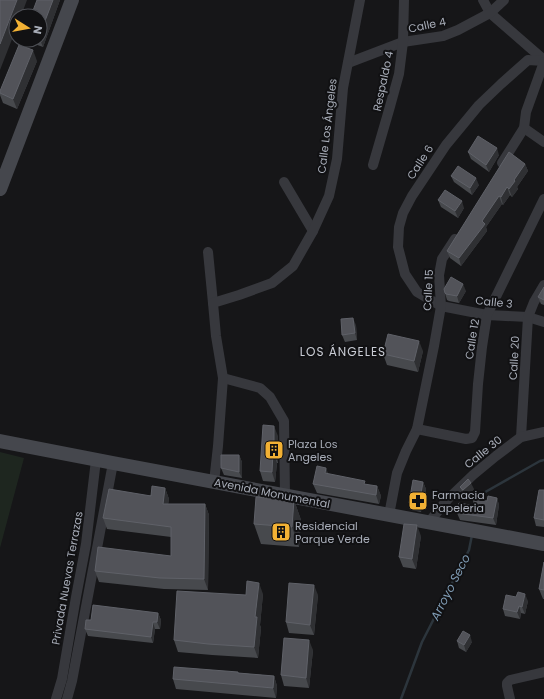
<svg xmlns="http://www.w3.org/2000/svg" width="544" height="699" viewBox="0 0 544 699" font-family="Poppins,sans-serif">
  <rect width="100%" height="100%" fill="#161618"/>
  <path fill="#1e261f" d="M0 452 24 458 0 548Z"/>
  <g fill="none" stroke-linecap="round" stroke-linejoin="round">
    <g stroke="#2c353c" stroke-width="2.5">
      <path d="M479 501 480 495 540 461 544 460"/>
      <path d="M401 699 422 642 469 550 472 535"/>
    </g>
    <g stroke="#37383d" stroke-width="10">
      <path d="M483 0 490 13 544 60"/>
      <path d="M544 61 528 60 501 84 479 105 446 145 412 196 403 213 399 227 398 247 405 274 417 292 441 306 487 315 528 317 544 322"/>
      <path d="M348 63 403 42 443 36 458 30 490 13 504 0"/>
      <path d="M524 128 544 142"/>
      <path d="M502 163 524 128 526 112 544 62"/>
      <path d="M373 165 389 110 399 74 403 42 404 0"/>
      <path d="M284 182 313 231"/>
      <path d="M208 252 213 303"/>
      <path d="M223 378 260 388 270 397 284 421 285 496"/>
      <path d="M417 429 466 439 472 438 475 432 478 384 482 347 487 315 544 199"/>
      <path d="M521 437 528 317 534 302 544 285"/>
      <path d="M214 482 218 446 223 378 216 336 213 303 239 295 272 283 293 266 313 231 329 196 337 159 343 88 360 0"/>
      <path d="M389 515 397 473 406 451 417 429 434 346 441 306 439 275 442 259 455 239"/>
      <path d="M429 522 448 499 473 475 496 456 521 437 544 432"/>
      <path d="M56 699 62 679 76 597 86 544 96 460"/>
      <path d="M67 699 72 681 113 463"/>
      <path d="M510 699 507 686V683L510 680 544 672"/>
    </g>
    <g stroke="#45474d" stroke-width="14">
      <path d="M0 189 72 0"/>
      <path d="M0 441 113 463 544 544"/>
    </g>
  </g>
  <g fill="#47494d">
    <path d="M37 0H60L43 47 29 42 28 40H40V16Z"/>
    <path d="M37 61 17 109 3 103 0 95V91Z"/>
    <path d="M468 152 499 155 489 172 471 159Z"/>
    <path d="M525 164 528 171 517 187 518 189 512 197 510 195 503 205 502 204 486 227 487 231 461 266 450 258 447 251Z"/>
    <path d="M451 176 479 185 472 195 454 182Z"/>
    <path d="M438 200 464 208 458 218 441 207Z"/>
    <path d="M544 287V305L541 304 538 297Z"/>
    <path d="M466 291 459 303 449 301 447 300 445 293Z"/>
    <path d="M356 325 357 340 345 342 342 335Z"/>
    <path d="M423 351 418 372 387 365 383 354Z"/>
    <path d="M278 436V463H277L275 482 263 481 260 471Z"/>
    <path d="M239 455 242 462V478L224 475 221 468Z"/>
    <path d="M326 468 328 474 366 485 377 486 381 496 379 504 317 493 313 484Z"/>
    <path d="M423 482 426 489 421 512 411 510 409 503Z"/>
    <path d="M460 487 474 489 466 497 463 494Z"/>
    <path d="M165 488 169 499 168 504H205L209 515 208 590 164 589 99 582 95 571 171 556V537L107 529 103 518Z"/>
    <path d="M544 490V527L536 526 534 518Z"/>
    <path d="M472 498 487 501 497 498 499 505 496 525 460 520 457 513 475 506 474 505Z"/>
    <path d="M294 500 301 520 299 547 261 544 254 524Z"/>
    <path d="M421 536 416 569 403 567 399 557Z"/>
    <path d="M544 562V599H543L539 589Z"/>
    <path d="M263 594 260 625 261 628 258 658 212 655 178 652 174 640 246 595Z"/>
    <path d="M318 595 314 635 289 633 286 622Z"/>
    <path d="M528 601 525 614 521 613 520 619 505 616 503 609Z"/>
    <path d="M158 613 161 620 160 629H155L153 643 88 636 85 629Z"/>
    <path d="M457 641 472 642 466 652 459 648Z"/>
    <path d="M313 650 309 688 284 686 281 675Z"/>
    <path d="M239 673 274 676 277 686 276 698 176 689 173 679Z"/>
  </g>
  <g fill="#2f3033">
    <path d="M17 0H27L21 16H16V29L0 70V44Z"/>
    <path d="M53 0H60L43 47 40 40V34Z"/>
    <path d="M33 50 37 61 17 109 13 99Z"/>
    <path d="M497 148 499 155 489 172 486 165Z"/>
    <path d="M525 164 528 171 517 187 518 189 512 197 509 189 514 180Z"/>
    <path d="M476 178 479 185 472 195 470 188Z"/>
    <path d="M507 187 510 195 503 205 501 197Z"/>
    <path d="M499 196 502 204 486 227 487 231 461 266 459 258 482 221Z"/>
    <path d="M462 201 464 208 458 218 455 211Z"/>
    <path d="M463 284 466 291 459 303 457 296Z"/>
    <path d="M353 318 356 325 357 340 355 333Z"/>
    <path d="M419 341 423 351 418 372 414 361Z"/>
    <path d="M274 426 278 436V463L274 452Z"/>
    <path d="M273 452 277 463 275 482 272 472Z"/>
    <path d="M239 455 242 462V478L239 472Z"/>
    <path d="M326 468 329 477 325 473Z"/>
    <path d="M423 482 426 489 421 512 419 505Z"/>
    <path d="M471 483 474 489 466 497 463 490Z"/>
    <path d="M377 486 381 496 379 504 376 495Z"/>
    <path d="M165 488 169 499 167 514 163 504Z"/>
    <path d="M497 498 499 505 496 525 493 518Z"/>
    <path d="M294 500 301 520 299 547 292 527Z"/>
    <path d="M205 504 209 515 208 590 204 579Z"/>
    <path d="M417 525 421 536 416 569 412 559Z"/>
    <path d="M259 583 263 594 260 625 261 628 258 658 254 647 255 617Z"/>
    <path d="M314 585 318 595 314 635 310 625Z"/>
    <path d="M525 594 528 601 525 614 522 607Z"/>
    <path d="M519 606 521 613 520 619 517 612Z"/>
    <path d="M158 613 161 620 160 629 157 622Z"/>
    <path d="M153 622 155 629 153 643 151 637Z"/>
    <path d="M470 635 472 642 466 652 464 645Z"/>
    <path d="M309 640 313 650 309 688 306 678Z"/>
    <path d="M274 676 277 686 276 698 273 688Z"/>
  </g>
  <g fill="#525359" stroke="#5f6168">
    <path d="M0 0H17L0 44Z"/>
    <path d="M37 0H53L40 34V16H31Z"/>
    <path d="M19 45 33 50 13 99 0 93V91Z"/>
    <path d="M478 136 497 148 486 165 468 152Z"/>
    <path d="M509 152 525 164 514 180 515 181 509 189 507 187 501 197 499 196 482 221 485 224 459 258 447 251Z"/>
    <path d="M458 166 476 178 470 188 451 176Z"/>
    <path d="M445 190 462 201 455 211 438 200Z"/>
    <path d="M451 277 463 284 457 296 446 294 445 293 444 289Z"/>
    <path d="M544 287V300L538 297Z"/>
    <path d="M353 318 355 333 342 335 341 319Z"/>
    <path d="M388 334 419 341 414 361 383 354Z"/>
    <path d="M263 425 274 426V452H273L272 472 260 471Z"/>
    <path d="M221 455H239V472L221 468Z"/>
    <path d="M317 466 326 468 325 473 365 481 364 484 377 486 376 495 313 484Z"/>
    <path d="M468 479 471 483 463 490 460 487Z"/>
    <path d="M413 480 423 482 419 505 409 503Z"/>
    <path d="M152 486 165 488 163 504H205L204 579 160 578 95 571 98 547 171 556V527L103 518 109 489 151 496Z"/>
    <path d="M539 490H544V520L534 518Z"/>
    <path d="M488 496 497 498 493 518 457 513 459 503 480 507 472 498 487 501Z"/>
    <path d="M256 497 294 500 292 527 254 524Z"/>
    <path d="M404 524 417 525 412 559 399 557Z"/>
    <path d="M544 562V590L539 589Z"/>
    <path d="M247 581 259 583 255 617H257L254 647 208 644 174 640 177 591 246 595Z"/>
    <path d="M289 583 314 585 310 625 286 622Z"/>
    <path d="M518 592 525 594 522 607 519 606 517 612 503 609 506 595 516 597Z"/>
    <path d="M93 605 158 613 157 622H153L151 637 85 629 86 620H91Z"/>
    <path d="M463 631 470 635 464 645 457 641Z"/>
    <path d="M284 638 309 640 306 678 281 675Z"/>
    <path d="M174 667 238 672V673L274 676 273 688 173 679Z"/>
  </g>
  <defs>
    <g id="building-square" transform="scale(1)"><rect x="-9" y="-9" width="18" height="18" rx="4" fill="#f2b134" stroke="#111113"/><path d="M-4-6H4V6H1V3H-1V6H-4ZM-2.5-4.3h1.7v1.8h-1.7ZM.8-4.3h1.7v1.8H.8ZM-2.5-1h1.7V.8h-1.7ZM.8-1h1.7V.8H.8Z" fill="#111"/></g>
    <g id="pharmacy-square" transform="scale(1)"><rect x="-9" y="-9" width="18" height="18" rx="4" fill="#f2b134" stroke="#111113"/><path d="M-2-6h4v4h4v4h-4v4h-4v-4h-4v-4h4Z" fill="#111"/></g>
  </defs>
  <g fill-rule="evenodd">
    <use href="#building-square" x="274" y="450"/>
    <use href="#pharmacy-square" x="418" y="501"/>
    <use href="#building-square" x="281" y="532"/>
  </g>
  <g text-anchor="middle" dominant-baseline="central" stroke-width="4" stroke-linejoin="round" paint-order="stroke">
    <g font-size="11" fill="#a8adb8" stroke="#111113">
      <text transform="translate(427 25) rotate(-12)">Calle 4</text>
      <text transform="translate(383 81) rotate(-78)">Respaldo 4</text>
      <text transform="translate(327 126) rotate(-83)">Calle Los Ángeles</text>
      <text transform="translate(420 162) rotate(-57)">Calle 6</text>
      <text transform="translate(428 290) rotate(-87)">Calle 15</text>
      <text transform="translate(494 302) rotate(6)">Calle 3</text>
      <text transform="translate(472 339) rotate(-81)">Calle 12</text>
      <text transform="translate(514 358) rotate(-87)">Calle 20</text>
      <text transform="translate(483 452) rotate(-39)">Calle 30</text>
      <text transform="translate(272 493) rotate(11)">Avenida Monumental</text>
      <text transform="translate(67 578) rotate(-80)">Privada Nuevas Terrazas</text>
    </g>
    <g font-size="11" fill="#a8adb8" stroke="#111113" text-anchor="start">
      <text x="288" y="444">Plaza Los<tspan x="288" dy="13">Angeles</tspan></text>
      <text x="432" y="495">Farmacia<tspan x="432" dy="13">Papeleria</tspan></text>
      <text x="295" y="526">Residencial<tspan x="295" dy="13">Parque Verde</tspan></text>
    </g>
    <g font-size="12" letter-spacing="1" fill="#c9ccd4" stroke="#111113">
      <text x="343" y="351">LOS ÁNGELES</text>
    </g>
    <g font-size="12" font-style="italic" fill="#7f9bb3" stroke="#111113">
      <text transform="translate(450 587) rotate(-63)">Arroyo Seco</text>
    </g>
  </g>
  <g transform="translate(28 28) rotate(101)"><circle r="19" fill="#111113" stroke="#4d4f55"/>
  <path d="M0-3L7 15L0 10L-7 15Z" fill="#f2b134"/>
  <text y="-6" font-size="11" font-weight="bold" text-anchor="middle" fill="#a8adb8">N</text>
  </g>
</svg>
